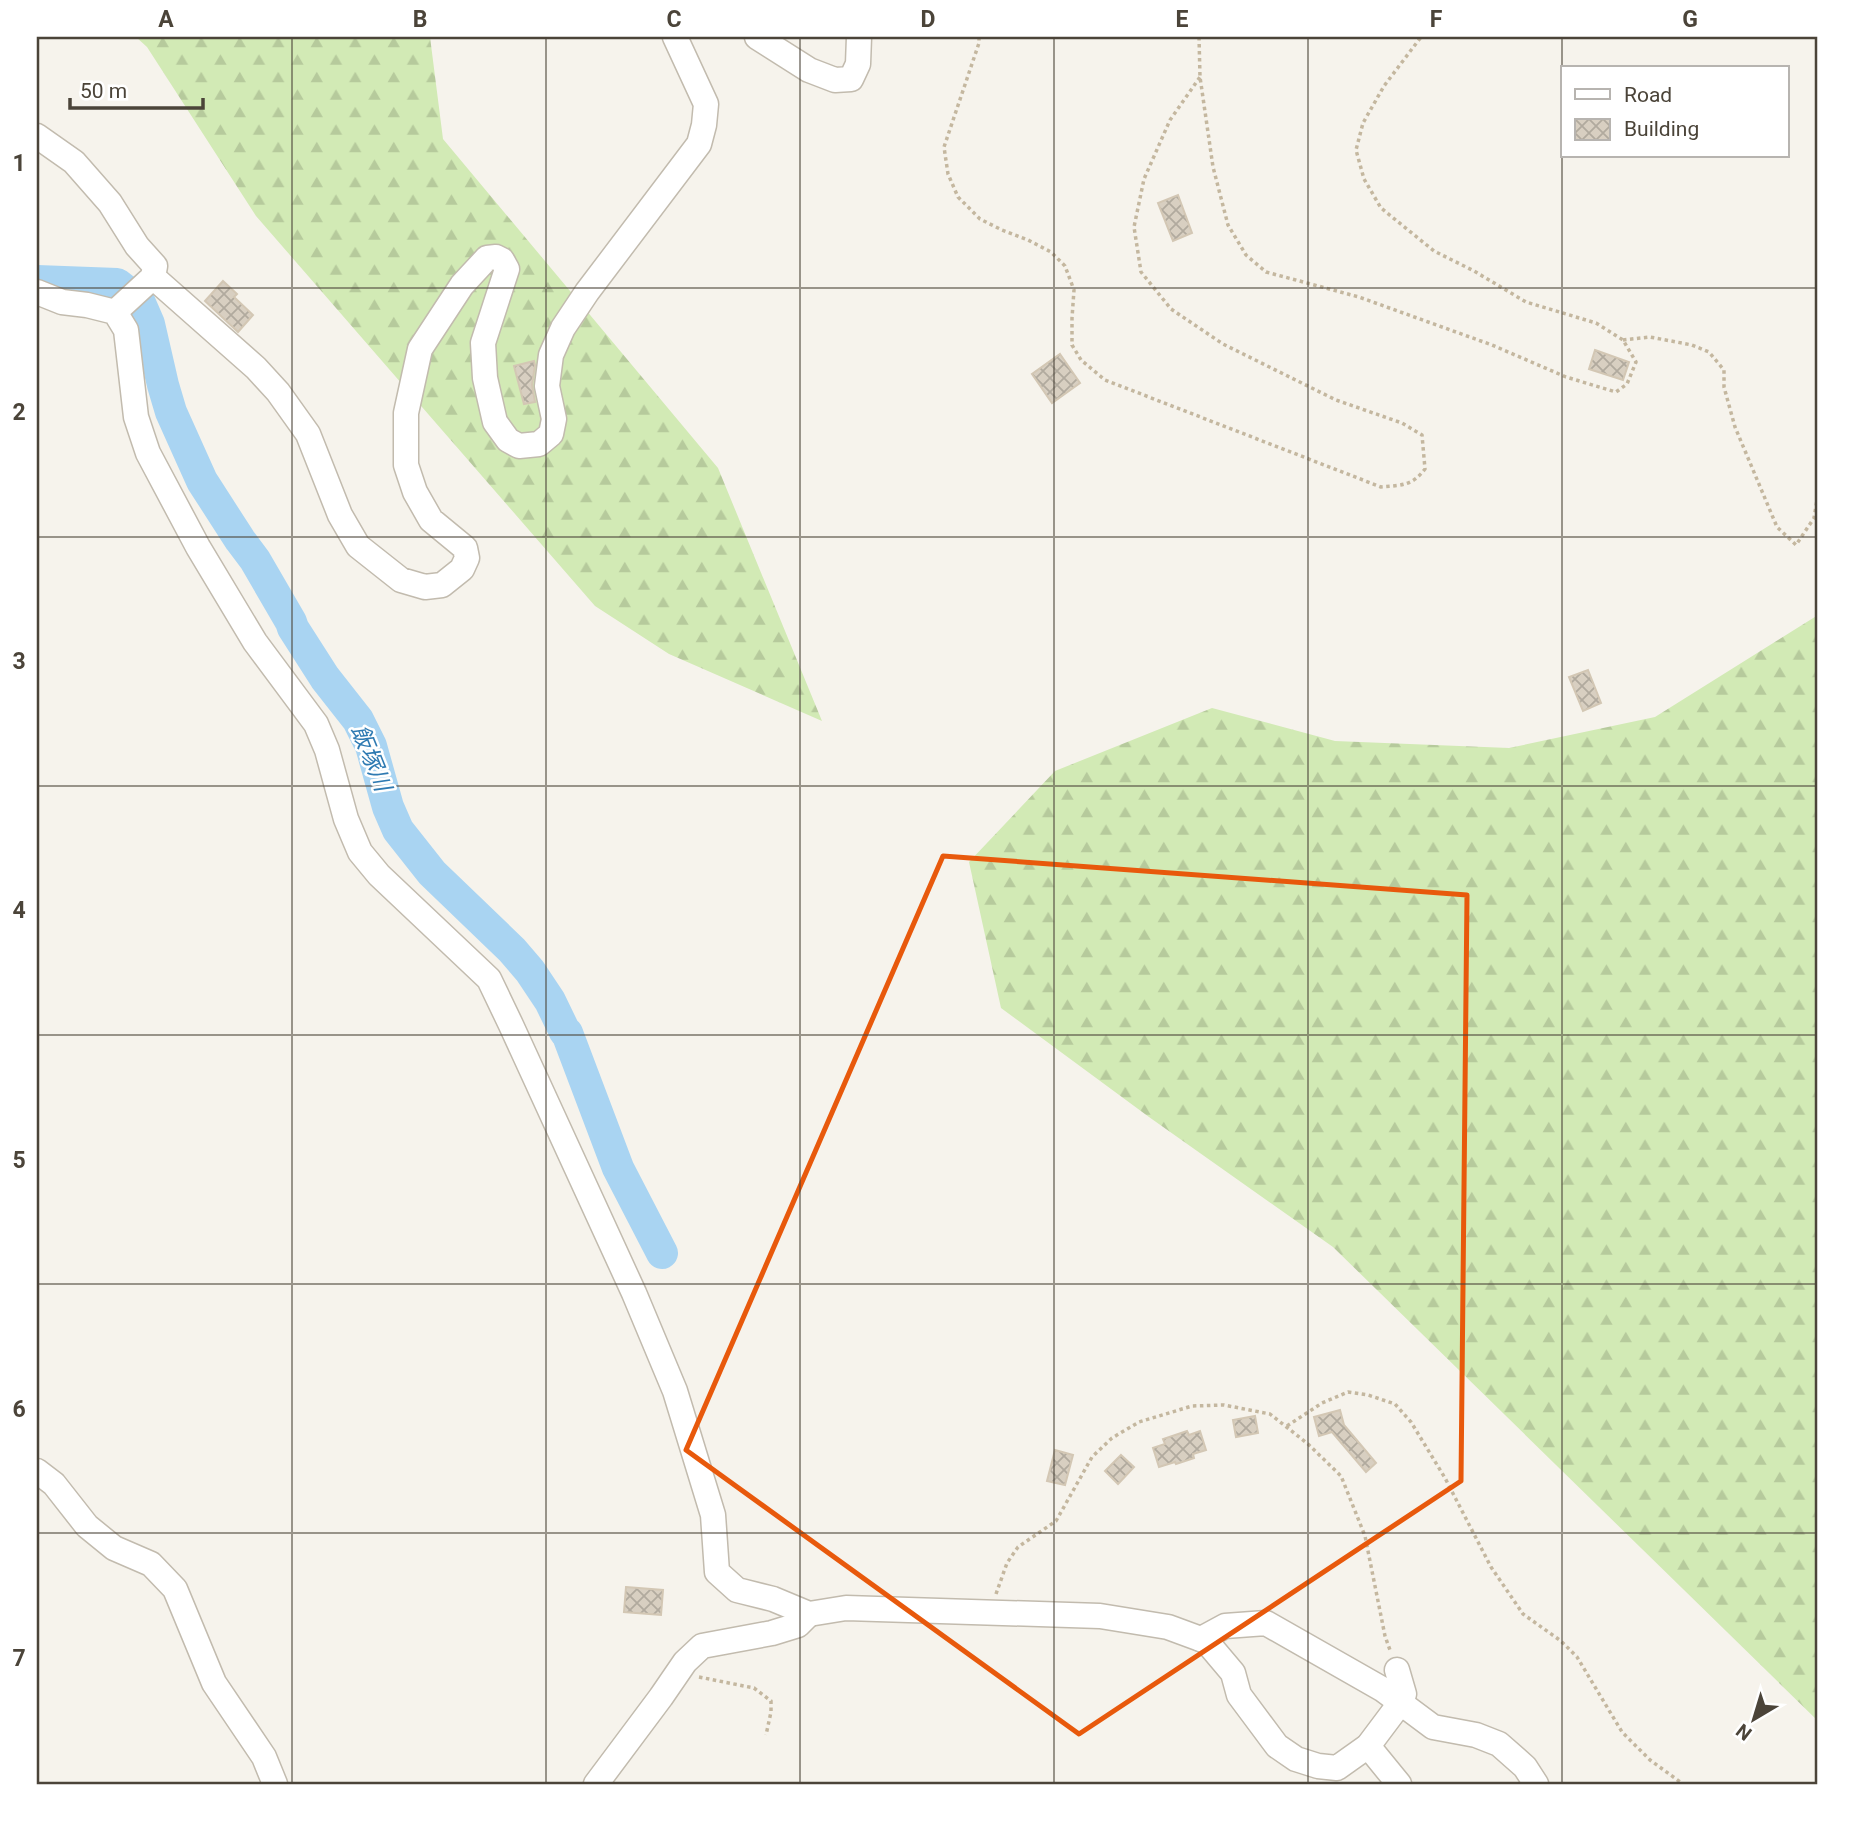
<svg xmlns="http://www.w3.org/2000/svg" width="1855" height="1821" viewBox="0 0 1855 1821" font-family="Roboto,'Noto Sans JP',sans-serif">
  <defs>
    <pattern id="forest-firs" width="22" height="20" patternUnits="userSpaceOnUse" patternTransform="scale(1.75)"><rect width="22" height="20" fill="#d2eab5"/><path d="M5 1l3.5 6h-7zM16 11l3.5 6h-7z" fill="#b6ca9c"/></pattern>
    <pattern id="building-cross-hatch" width="8" height="8" patternUnits="userSpaceOnUse" patternTransform="scale(1.75)"><rect width="8" height="8" fill="#d8cfc1"/><path d="M0 0l8 8M0 8l8-8" fill="none" stroke="#b1aa9e"/></pattern>
  </defs>
  <rect width="100%" height="100%" fill="#f6f3ec"/>
  <g fill="url(#forest-firs)">
    <path d="M136 37H430L443 139 718 468 822 721 669 654 595 606 256 216 147 47Z"/>
    <path d="M1818 615V1721L1333 1247 1149 1117 1001 1008 969 862 1055 771 1212 708 1335 741 1509 748 1655 717Z"/>
  </g>
  <g fill="none" stroke-linecap="round" stroke-linejoin="round">
    <path stroke="#a9d4f2" stroke-width="32" d="M37 281 117 284 139 301 149 324 163 385 171 412 202 481 240 540 255 560 291 622 293 628 325 678 358 720 371 746 388 807 398 830 432 873 512 950 530 971 550 1001 565 1032 567 1033 618 1168 662 1253"/>
  </g>
  <g fill="url(#building-cross-hatch)" stroke="#d3c7b4" stroke-width="2">
    <path d="M1178 195 1192 233 1173 241 1158 203Z"/>
    <path d="M223 281 237 294 234 297 253 315 238 332 205 301Z"/>
    <path d="M1595 350 1629 362 1623 380 1589 369Z"/>
    <path d="M1060 354 1080 383 1052 403 1032 374Z"/>
    <path d="M534 361 535 365 532 385 535 402 524 404 514 366Z"/>
    <path d="M1588 670 1601 703 1583 711 1569 677Z"/>
    <path d="M1340 1410 1344 1425 1376 1463 1366 1472 1332 1432 1319 1436 1314 1417Z"/>
    <path d="M1255 1416 1258 1433 1236 1437 1233 1420Z"/>
    <path d="M1187 1431 1189 1435 1200 1431 1206 1450 1193 1454 1194 1458 1176 1464 1175 1462 1159 1467 1153 1448 1165 1444 1163 1439Z"/>
    <path d="M1055 1450 1073 1455 1065 1485 1047 1481Z"/>
    <path d="M1121 1455 1134 1467 1118 1484 1105 1471Z"/>
    <path d="M626 1587 663 1590 661 1615 624 1612Z"/>
  </g>
  <g fill="none" stroke-linecap="round" stroke-linejoin="round">
    <g stroke="#c2bbae" stroke-width="27">
      <g id="minor">
        <path d="M757 37 809 70 835 80 851 79 858 64 859 37"/>
        <path d="M37 136 74 162 110 203 137 246 155 266 153 277 115 312"/>
        <path d="M153 277 256 368 278 392 308 434 340 515 358 546 401 580 425 587 442 585 462 569 467 558 465 548 431 520 415 492 406 465V413L420 349 462 285 487 258 496 257 502 260 507 269 483 343 485 378 495 422 508 440 519 446 539 444 551 434 554 419 547 386 551 355 563 328 587 292 699 144 704 125 706 104 675 37"/>
        <path d="M37 292 62 302 87 305 115 312 126 330 136 417 148 453 198 547 255 642 316 724 327 750 346 819 360 852 379 875 489 979 511 1025 634 1293 675 1391 713 1515 717 1572 737 1590 773 1599 809 1614 846 1608 1100 1616 1168 1627 1206 1641 1233 1673 1239 1695 1277 1746 1296 1759 1318 1766 1337 1768 1368 1746 1401 1702 1404 1694 1397 1670"/>
        <path d="M37 1471 54 1484 87 1526 114 1548 151 1564 175 1589 214 1683 264 1757 275 1784"/>
        <path d="M1201 1639 1225 1626 1266 1623 1382 1689 1433 1727 1476 1735 1499 1744 1525 1767 1536 1784"/>
        <path d="M1368 1746 1399 1784"/>
        <path d="M596 1784 661 1697 685 1662 702 1646 772 1633 798 1625 809 1614"/>
      </g>
    </g>
    <g stroke="#c4b79f" stroke-width="3.5" stroke-dasharray="3.5 3.5" stroke-linecap="butt">
      <path d="M979 37V43L944 147 948 174 958 197 980 219 1002 230 1028 240 1051 252 1065 266 1074 290 1072 318V345L1081 360 1105 380 1381 487C1402 485 1412 486 1425 469L1422 435 1402 423 1336 400 1223 344 1171 309 1141 272 1134 227 1144 179 1170 120 1200 77"/>
      <path d="M1199 37 1200 77 1213 167 1228 225 1246 255 1266 272 1359 297 1492 345 1566 377 1616 392 1627 384 1636 362 1623 340 1596 323 1526 302 1474 271 1434 251 1381 208 1364 179 1356 150 1363 123 1384 86 1421 37"/>
      <path d="M1623 340 1650 337 1692 345 1709 352 1724 370V387L1735 427 1777 527 1796 545 1814 518 1818 494"/>
      <path d="M1287 1426 1322 1403 1348 1392 1368 1395 1395 1404 1411 1422 1445 1478 1491 1567 1523 1614 1561 1641 1577 1657 1622 1732 1650 1760 1683 1784"/>
      <path d="M996 1594 1007 1563 1018 1547 1056 1521 1092 1457 1112 1438 1139 1422 1192 1406 1224 1405 1270 1414 1308 1444 1341 1476 1365 1536 1385 1636 1391 1653"/>
      <path d="M699 1677 754 1688 771 1701V1712L766 1735"/>
    </g>
    <use href="#minor" stroke="#fff" stroke-width="24"/>
  </g>
  <path fill="none" stroke="#e8590c" stroke-width="5" stroke-linejoin="round" d="M943 856 1467 895 1461 1481 1079 1734 686 1450Z"/>
  <path fill="none" stroke="#4b4439" stroke-width="2" stroke-opacity="0.55" d="M292 37V1784M546 37V1784M800 37V1784M1054 37V1784M1308 37V1784M1562 37V1784M37 288H1818M37 537H1818M37 786H1818M37 1035H1818M37 1284H1818M37 1533H1818"/>
  <g text-anchor="middle" dominant-baseline="central" stroke-width="5" stroke-linejoin="round" paint-order="stroke">
    <g font-size="23" font-style="italic" fill="#2e7ab2" stroke="#fff">
      <text transform="translate(371 758) rotate(68)">飯塚川</text>
    </g>
  </g>
  <rect width="1855" height="1821" fill="none" stroke="#ffffff" stroke-width="77"/>
  <rect x="1561" y="66" width="228" height="91" fill="#ffffff" stroke="#b7b4b0" stroke-width="2"/>
  <rect x="1575" y="89" width="35" height="10" fill="#ffffff" stroke="#b7b4b0" stroke-width="2"/>
  <text x="1624" y="102" font-size="21" fill="#4b4439">Road</text>
  <rect x="1575" y="119" width="35" height="21" fill="url(#building-cross-hatch)" stroke="#b7b4b0" stroke-width="2"/>
  <text x="1624" y="136" font-size="21" fill="#4b4439">Building</text>
  <g transform="translate(1754 1719) rotate(218)" stroke="#ffffff" stroke-width="5" paint-order="stroke">
  <path d="M0-5L12 26L0 18L-12 26Z" fill="#4b4439"/>
  <text y="-10" font-size="19" font-weight="bold" text-anchor="middle" fill="#4b4439">N</text>
  </g>
  <path d="M70 98v10h133v-10" fill="none" stroke="#4b4439" stroke-width="3.5"/>
  <text x="80" y="98" font-size="21" fill="#4b4439" stroke="#ffffff" stroke-width="5" paint-order="stroke">50 m</text>
  <rect x="38" y="38" width="1778" height="1745" fill="none" stroke="#4b4439" stroke-width="2.5"/>
  <g font-size="23" text-anchor="middle" font-weight="bold" fill="#4b4439">
    <text x="166" y="27">A</text>
    <text x="420" y="27">B</text>
    <text x="674" y="27">C</text>
    <text x="928" y="27">D</text>
    <text x="1182" y="27">E</text>
    <text x="1436" y="27">F</text>
    <text x="1690" y="27">G</text>
    <text x="19" y="171">1</text>
    <text x="19" y="420">2</text>
    <text x="19" y="669">3</text>
    <text x="19" y="918">4</text>
    <text x="19" y="1168">5</text>
    <text x="19" y="1417">6</text>
    <text x="19" y="1666">7</text>
  </g>
</svg>
